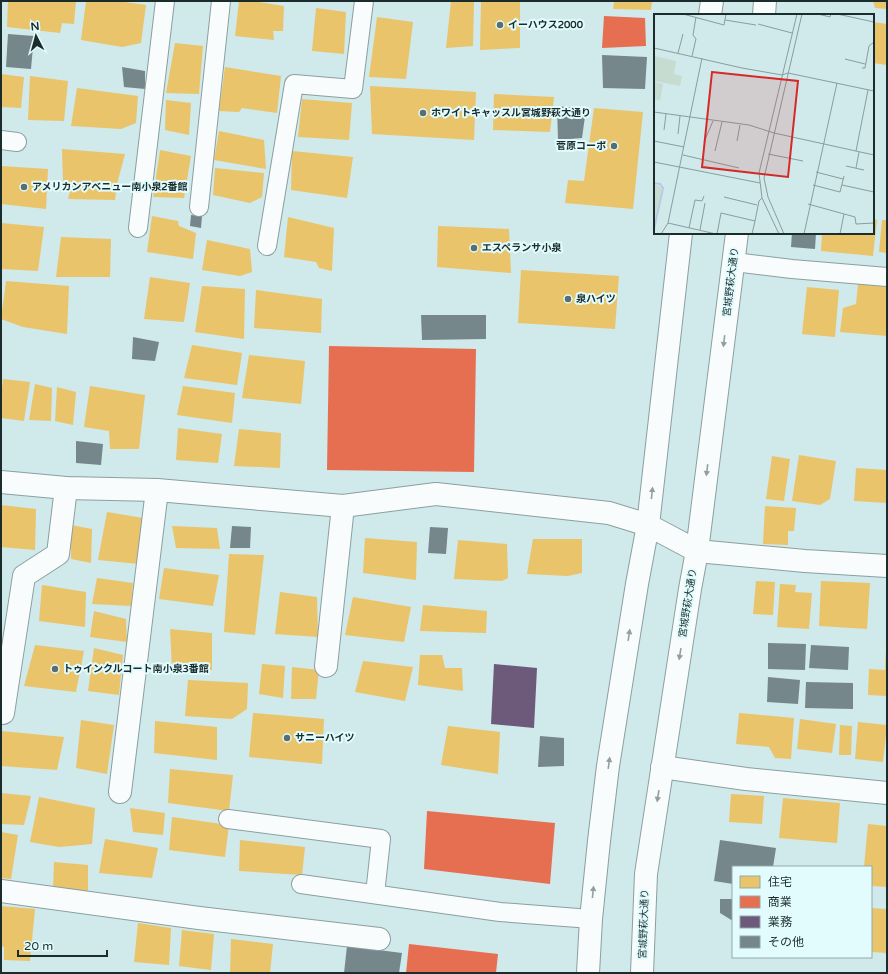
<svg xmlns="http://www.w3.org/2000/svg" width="888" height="974" viewBox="0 0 888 974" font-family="'Varela Round','Noto Sans JP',sans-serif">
  <rect width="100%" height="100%" fill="#d0e9ea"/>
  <g fill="#e9c46a">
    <path d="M8 1H76L74 24 62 23 60 33 7 27Z"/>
    <path d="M86 1H118L146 5 141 43 122 47 81 40Z"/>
    <path d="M239 1H252L284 6 283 31H273L274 40 235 36Z"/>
    <path d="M451 1H474L473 46 446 48Z"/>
    <path d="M481 1H520V48L480 50Z"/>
    <path d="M614 1H652L651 10 613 9Z"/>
    <path d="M873 1H887V9L875 8Z"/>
    <path d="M316 8 346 12 344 54 312 51Z"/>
    <path d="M377 17 413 22 406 79 369 77Z"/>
    <path d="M873 22 887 24V65L873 63Z"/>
    <path d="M175 43 203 46 199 94 166 93Z"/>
    <path d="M225 67 281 76 277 113 242 108 239 112 219 111Z"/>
    <path d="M1 74 24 77 21 108 1 107Z"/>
    <path d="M30 76 68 81 64 121 28 120Z"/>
    <path d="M370 86 476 92 474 140 372 134Z"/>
    <path d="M77 88 138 96 136 123 121 129 71 126Z"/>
    <path d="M494 94 554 97 550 132 493 130Z"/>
    <path d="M302 99 352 103 349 140 298 137Z"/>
    <path d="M166 100 191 103 189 135 165 130Z"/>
    <path d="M594 108 643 112 633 209 565 203 568 180 584 181Z"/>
    <path d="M219 131 264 140 266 169 214 160Z"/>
    <path d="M62 149 125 154 117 184 115 200 68 199 72 184 63 181Z"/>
    <path d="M160 150 191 156 184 198 153 197Z"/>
    <path d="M292 151 353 157 347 198 291 190Z"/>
    <path d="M1 166 48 169 46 209 1 204Z"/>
    <path d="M215 168 264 173 262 197 250 203 213 195Z"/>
    <path d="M152 216 178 221 179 226 196 233 193 259 147 252Z"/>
    <path d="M288 217 334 228 332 271 319 268 316 262 284 257Z"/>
    <path d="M873 219 877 220 873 256 821 251 822 233H873Z"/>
    <path d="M882 220H887V253L879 252Z"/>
    <path d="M1 223 44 227 38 271 1 269Z"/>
    <path d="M438 226 509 229 511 273 437 267Z"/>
    <path d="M61 237 111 239 110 277H56Z"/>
    <path d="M207 240 250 249 252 272 240 276 202 270Z"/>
    <path d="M521 270 619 276 615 329 518 323Z"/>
    <path d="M150 277 190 283 184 322 144 319Z"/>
    <path d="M6 281 69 286 67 334 23 327 1 319Z"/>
    <path d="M858 284 887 287V336L840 332 843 308 856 304Z"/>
    <path d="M202 286 245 289 244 339 195 332Z"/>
    <path d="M807 287 839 290 835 337 802 334Z"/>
    <path d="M256 290 322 299 321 333 254 328Z"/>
    <path d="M192 345 242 353 237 385 184 378Z"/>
    <path d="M249 355 305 361 301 404 242 398Z"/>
    <path d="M3 379 30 382 24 421 1 418V397Z"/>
    <path d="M35 384 52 388 51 421 29 420Z"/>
    <path d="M90 386 145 395 139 449H110L109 431 84 427Z"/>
    <path d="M183 386 235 393 232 423 177 415Z"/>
    <path d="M57 387 76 392 73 425 55 421Z"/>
    <path d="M178 428 222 434 218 463 176 460Z"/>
    <path d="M239 429 281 433 280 468 234 466Z"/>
    <path d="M799 455 836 461 830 499 820 505 792 501Z"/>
    <path d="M772 456 790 459 784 501 766 499Z"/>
    <path d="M856 468 887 470V503L854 501Z"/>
    <path d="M1 505 36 509 35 550 1 547Z"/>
    <path d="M765 506 796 508 794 531H788V545L763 544Z"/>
    <path d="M107 512 143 518 139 564 98 560Z"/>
    <path d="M71 525 92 529 91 563 71 559Z"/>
    <path d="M172 526 217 528 220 549 176 548Z"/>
    <path d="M365 538 417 542 416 580 363 573Z"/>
    <path d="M533 539H582V573L568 576 527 574Z"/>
    <path d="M458 540 507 544 508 578 502 581 454 579Z"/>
    <path d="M229 554 264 555 255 635 224 632Z"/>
    <path d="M164 568 219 575 213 606 159 599Z"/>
    <path d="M97 578 133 583 131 606 92 604Z"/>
    <path d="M756 581 775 582 773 615 753 614Z"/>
    <path d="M821 581 870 583 867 629 819 626Z"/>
    <path d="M780 584 796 585 795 592 812 593 809 629 777 627Z"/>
    <path d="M42 585 86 592 85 627 39 621Z"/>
    <path d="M280 592 317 597 318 637 275 634Z"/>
    <path d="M353 597 411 607 404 642 345 635Z"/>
    <path d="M423 605 487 611 486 633 420 631Z"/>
    <path d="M94 611 126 619 127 642 90 637Z"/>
    <path d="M170 629 212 633V670L172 668Z"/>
    <path d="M35 645 84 651 76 692 24 686Z"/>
    <path d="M94 648 123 655 119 695 88 691Z"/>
    <path d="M886 649H887V696L868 695 869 669 885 670Z"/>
    <path d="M420 655H442L445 668H462L463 691 418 685Z"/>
    <path d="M363 661 413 667 405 701 355 692Z"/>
    <path d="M262 664 285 666 283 698 259 694Z"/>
    <path d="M292 667 319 670 316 699H291Z"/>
    <path d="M188 680 248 683 247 709 232 719 185 716Z"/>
    <path d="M253 713 324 719 322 764 249 757Z"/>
    <path d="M739 713 794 718 791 759 775 758 769 747 736 744Z"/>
    <path d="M800 719 836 724 832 753 797 749Z"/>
    <path d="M81 720 114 725 107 774 76 768Z"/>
    <path d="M155 721 217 727V760L154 753Z"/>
    <path d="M858 722 887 725 883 762 855 759Z"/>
    <path d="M840 725 852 726 851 755H839Z"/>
    <path d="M448 726 500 732 498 774 441 765Z"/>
    <path d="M1 731 64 737 57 770 1 766Z"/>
    <path d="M170 769 233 775 229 811 168 803Z"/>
    <path d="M1 793 31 796 24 825 1 824Z"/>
    <path d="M731 794 764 796 762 824 729 822Z"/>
    <path d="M39 797 95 808 92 844 59 847 30 842Z"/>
    <path d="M783 798 840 803 837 843 779 838Z"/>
    <path d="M130 808 165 813 163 835 133 832Z"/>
    <path d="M172 817 229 825 225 857 169 850Z"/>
    <path d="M868 824 887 826V887L871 886V867H864Z"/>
    <path d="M1 832 18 835 11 879 1 878Z"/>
    <path d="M105 839 158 848 152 878 99 873Z"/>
    <path d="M240 840 305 847 302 875 239 871Z"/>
    <path d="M54 862 88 865V892L53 889Z"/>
    <path d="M1 906 35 909 30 961 4 960V947L1 946Z"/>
    <path d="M871 908 887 909V953L871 952Z"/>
    <path d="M138 923 171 928 169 965 134 962Z"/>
    <path d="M182 930 214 934 211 970 179 966Z"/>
    <path d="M231 939 273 944 270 973H230Z"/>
  </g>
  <g fill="#e76f51">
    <path d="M604 16 645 18 646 46 602 48Z"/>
    <path d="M329 346 476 349 474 472 327 470Z"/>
    <path d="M427 811 555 823 550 884 424 869Z"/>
    <path d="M409 944 498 954 496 973H406Z"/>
  </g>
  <path fill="#6d597a" d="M494 664 537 668 534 728 491 724Z"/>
  <g fill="#75878a">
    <path d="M8 34 34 36 31 69 6 67Z"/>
    <path d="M602 55 647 57 645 89 603 88Z"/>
    <path d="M122 67 145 71V89L124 87Z"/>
    <path d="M557 106 586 109 582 138 558 140Z"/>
    <path d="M191 215 202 216 201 228 190 226Z"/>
    <path d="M792 233H816L815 249 791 247Z"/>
    <path d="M421 315H486V339L422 340Z"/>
    <path d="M133 337 159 342 155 361 132 359Z"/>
    <path d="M76 441 103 444 101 465 76 463Z"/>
    <path d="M232 526 251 527 250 548H230Z"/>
    <path d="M430 527 448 528 446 554 428 553Z"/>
    <path d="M768 643 806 644 805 670 768 669Z"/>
    <path d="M811 645 849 647 848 670 809 668Z"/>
    <path d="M768 677 800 680 798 704 767 702Z"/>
    <path d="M806 682 853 683V709L805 708Z"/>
    <path d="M540 736 564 738V766L538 767Z"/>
    <path d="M720 840 776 848 773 867H733V884L714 881Z"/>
    <path d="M720 899H733V921L720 913Z"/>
    <path d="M347 946 402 953 399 973H344Z"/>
  </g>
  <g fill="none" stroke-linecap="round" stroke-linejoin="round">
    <g stroke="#8c9fa0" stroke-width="20">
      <g id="lane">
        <path d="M1 140 17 142"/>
        <path d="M199 207 221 1"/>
        <path d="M138 228 165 1"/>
        <path d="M267 246 294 84 353 89 364 1"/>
        <path d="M734 262 792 269 887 277"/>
        <path d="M228 819 381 839 375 894"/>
        <path d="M301 884 500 912 591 919"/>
      </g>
    </g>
    <g stroke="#8c9fa0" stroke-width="24">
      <g id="street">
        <path d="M1 482 66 488 157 490 343 506 436 494 609 513 648 525 697 551 805 561 887 566"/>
        <path d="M326 666 343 506"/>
        <path d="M3 713 24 576 58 554 66 488"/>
        <path d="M662 767 746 779 887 793"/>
        <path d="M120 792 157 490"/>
        <path d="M1 891 199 918 379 939"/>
      </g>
    </g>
    <g stroke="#8c9fa0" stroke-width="24">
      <g id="secondary">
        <path d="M710 15 712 1"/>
        <path d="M764 15 765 1"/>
        <path d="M588 973 591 919 599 841 608 766 637 584 648 525 681 233"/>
        <path d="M642 973 646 874 690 589 697 551 737 233"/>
      </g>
    </g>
    <use href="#lane" stroke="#f8fcfc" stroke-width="18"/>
    <use href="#street" stroke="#f8fcfc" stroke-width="22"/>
    <use href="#secondary" stroke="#f8fcfc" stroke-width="22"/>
  </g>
  <defs><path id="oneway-solid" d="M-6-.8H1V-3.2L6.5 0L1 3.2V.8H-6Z"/></defs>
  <g fill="#959e9f">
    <use href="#oneway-solid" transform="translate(724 341) rotate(97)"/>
    <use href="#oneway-solid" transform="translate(707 470) rotate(97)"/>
    <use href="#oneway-solid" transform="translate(652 493) rotate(-84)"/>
    <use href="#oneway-solid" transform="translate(629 635) rotate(-81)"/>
    <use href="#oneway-solid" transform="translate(680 654) rotate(99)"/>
    <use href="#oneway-solid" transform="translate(609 763) rotate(-82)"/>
    <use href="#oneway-solid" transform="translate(658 796) rotate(99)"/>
    <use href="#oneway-solid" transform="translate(593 892) rotate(-84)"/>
  </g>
  <g fill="#5a6e6f" stroke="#e2fcfe" stroke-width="1.5">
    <circle cx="500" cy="25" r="4"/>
    <circle cx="423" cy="113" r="4"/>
    <circle cx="614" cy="146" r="4"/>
    <circle cx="24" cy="187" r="4"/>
    <circle cx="474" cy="248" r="4"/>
    <circle cx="568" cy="299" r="4"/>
    <circle cx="55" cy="669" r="4"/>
    <circle cx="287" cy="738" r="4"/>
  </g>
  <g text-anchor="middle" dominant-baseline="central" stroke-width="4" stroke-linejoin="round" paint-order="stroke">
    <g font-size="10" font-weight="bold" fill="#1b2c2d" stroke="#e2fcfe" text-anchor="start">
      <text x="508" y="25">イーハウス2000</text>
      <text x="431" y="113">ホワイトキャッスル宮城野萩大通り</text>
      <text x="606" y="146" text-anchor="end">菅原コーポ</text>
      <text x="32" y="187">アメリカンアベニュー南小泉2番館</text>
      <text x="482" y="248">エスペランサ小泉</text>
      <text x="576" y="299">泉ハイツ</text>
      <text x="63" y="669">トゥインクルコート南小泉3番館</text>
      <text x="295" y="738">サニーハイツ</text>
    </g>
    <g font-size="10" fill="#1b2c2d" stroke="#e2fcfe">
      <text transform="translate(731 282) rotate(-83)">宮城野萩大通り</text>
      <text transform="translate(688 603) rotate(-81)">宮城野萩大通り</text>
      <text transform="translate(644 924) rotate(-88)">宮城野萩大通り</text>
    </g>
  </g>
  <g transform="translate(654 14)">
    <rect width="220" height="220" fill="#d0e9ea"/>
    <path d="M0 42 22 47 20 60 28 62 26 72 0 67ZM0 68 9 70 6 87 0 85ZM0 170 7 173V177L0 210Z" fill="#c7dcd0"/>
    <path fill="none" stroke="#b8cadf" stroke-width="2" d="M0 169 6 170 9 174 0 215"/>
    <path fill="none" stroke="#889d9e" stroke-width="1" d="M29 0 70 11 72 0M164 0 176 3 177 0M183 0 220 8M71 6 102 11M104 10 138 19M0 34 88 54 128 61 134 59 220 77M24 39 29 20M38 42 42 25 39 21 42 3M191 45 211 50M208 54H211L215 32 220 28M0 98 95 111 120 119 220 141M10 116 12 100M24 120 26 102M0 127 30 133M83 127 86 111M50 128 59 107M61 137 68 108M202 137 214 76M114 140 149 147M29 141 85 154M0 148 106 169M192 152 210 156M202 154 205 138M162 158 189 165M159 171 186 178 190 162M188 171 220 178M70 183 103 191M154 190 201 203 202 210 220 209M101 207 105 187 108 184M14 209 62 220M35 214 41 186 48 187 50 182M46 216 51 189M7 220 14 209 48 44M63 220 67 199 101 207 98 220M125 220 108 184 105 159 143 0M130 220 114 183 110 164 148 0M150 220 183 69M186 220 190 200"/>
    <path fill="#d62828" fill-opacity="0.15" stroke="#d62828" stroke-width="2" d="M58 58 144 67 134 163 48 153Z"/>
    <rect width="220" height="220" fill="none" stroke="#1b2c2d" stroke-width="2"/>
  </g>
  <rect width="888" height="974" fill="none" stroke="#1b2c2d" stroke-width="4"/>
  <rect x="732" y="866" width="140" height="92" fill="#e2fcfe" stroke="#92a9aa"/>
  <rect x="740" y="876" width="20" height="12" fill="#e9c46a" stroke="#92a9aa"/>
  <text x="768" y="886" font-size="12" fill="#1b2c2d">住宅</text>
  <rect x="740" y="896" width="20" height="12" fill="#e76f51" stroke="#92a9aa"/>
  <text x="768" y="906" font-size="12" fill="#1b2c2d">商業</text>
  <rect x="740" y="916" width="20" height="12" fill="#6d597a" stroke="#92a9aa"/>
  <text x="768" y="926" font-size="12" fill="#1b2c2d">業務</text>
  <rect x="740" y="936" width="20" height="12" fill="#75878a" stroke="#92a9aa"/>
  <text x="768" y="946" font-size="12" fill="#1b2c2d">その他</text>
  <g transform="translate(36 36) rotate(354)" stroke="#e2fcfe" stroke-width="3" paint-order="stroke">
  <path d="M0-3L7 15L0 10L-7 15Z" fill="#1b2c2d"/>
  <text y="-6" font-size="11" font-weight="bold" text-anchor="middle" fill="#1b2c2d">N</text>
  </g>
  <path d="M18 950v6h89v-6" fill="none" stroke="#1b2c2d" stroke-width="2"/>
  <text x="24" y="950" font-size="12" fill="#1b2c2d" stroke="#e2fcfe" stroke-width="3" paint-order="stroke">20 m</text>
</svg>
